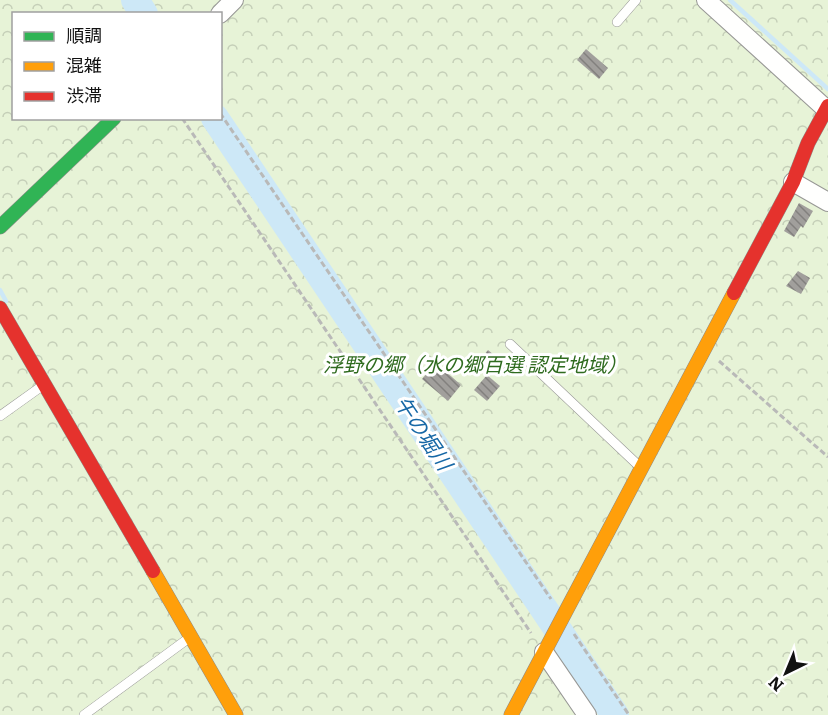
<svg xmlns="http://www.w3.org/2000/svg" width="828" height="715" viewBox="0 0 828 715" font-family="Literata,'Noto Sans JP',serif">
  <defs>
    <pattern id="park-crowns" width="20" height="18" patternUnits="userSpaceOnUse" patternTransform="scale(1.5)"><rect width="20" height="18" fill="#e7f3d7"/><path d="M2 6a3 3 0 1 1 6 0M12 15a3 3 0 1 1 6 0" fill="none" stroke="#c5cfb8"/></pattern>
    <pattern id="building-back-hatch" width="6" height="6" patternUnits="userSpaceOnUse" patternTransform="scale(1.5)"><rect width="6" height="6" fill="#a19f9c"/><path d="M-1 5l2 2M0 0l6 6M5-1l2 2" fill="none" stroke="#82807e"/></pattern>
  </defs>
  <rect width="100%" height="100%" fill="#fdfcf7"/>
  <path fill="url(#park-crowns)" fill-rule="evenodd" d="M0 0H828V715H0ZM14 14H220V118H14Z"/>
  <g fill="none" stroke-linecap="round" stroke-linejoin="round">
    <g stroke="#cde8f7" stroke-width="4.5">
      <path d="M730 0 828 89"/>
      <path d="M0 290 6 301"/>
    </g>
    <g stroke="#cde8f7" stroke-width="28">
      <path d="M135 0 144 14"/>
      <path d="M215 118 615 715"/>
    </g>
  </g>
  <g fill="url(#building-back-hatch)">
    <path d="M586 49 608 68 599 79 577 60Z"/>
    <path d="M799 203 813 211 803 228 801 226 794 237 784 231Z"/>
    <path d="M798 271 810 278 801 294 786 286Z"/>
    <path d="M488 350 507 366 499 376 480 360Z"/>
    <path d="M436 363 461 385 448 401 422 379Z"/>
    <path d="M487 375 500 386 487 401 474 390Z"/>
  </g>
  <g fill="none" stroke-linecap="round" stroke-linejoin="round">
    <g stroke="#979795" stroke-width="10">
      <g id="lane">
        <path d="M617 22 636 0"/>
        <path d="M510 344 639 466"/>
        <path d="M0 416 42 386"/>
        <path d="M84 715 189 638"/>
      </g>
    </g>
    <g stroke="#979795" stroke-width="20">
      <g id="street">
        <path d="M706 0 826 109"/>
        <path d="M220 14 234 0"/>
        <path d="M793 182 828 202"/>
        <path d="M544 652 587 715"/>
      </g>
    </g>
    <g stroke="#8e8d8b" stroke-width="15">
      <path id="fast" d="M0 227 114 118"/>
    </g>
    <g stroke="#8e8d8b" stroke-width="15">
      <g id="slow">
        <path d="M153 571 236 715"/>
        <path d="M511 715 734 293"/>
      </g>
    </g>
    <g stroke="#8e8d8b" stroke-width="15">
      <g id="jam">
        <path d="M734 293 793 182 808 143 828 106"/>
        <path d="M0 308 153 571"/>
      </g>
    </g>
    <g stroke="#b9b9b8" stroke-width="3" stroke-dasharray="6 3" stroke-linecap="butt">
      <path d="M220 113 551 599"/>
      <path d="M182 118 531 633"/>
      <path d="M719 361 828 457"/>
      <path d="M574 634 629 715"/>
    </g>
    <use href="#lane" stroke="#fffffe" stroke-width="9"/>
    <use href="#street" stroke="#fffffe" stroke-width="18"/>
    <use href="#fast" stroke="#30b455" stroke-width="14"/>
    <use href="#slow" stroke="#ff9f0a" stroke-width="14"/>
    <use href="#jam" stroke="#e5322d" stroke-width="14"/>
  </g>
  <g text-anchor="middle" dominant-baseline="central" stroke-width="6" stroke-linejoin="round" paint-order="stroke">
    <g font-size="20" font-style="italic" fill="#2f6b1f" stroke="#fff">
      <text x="475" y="363">浮野の郷（水の郷百選 認定地域）</text>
    </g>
    <g font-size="21" font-style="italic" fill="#1768a6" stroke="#fff">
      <text transform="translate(425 432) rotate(56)">午の堀川</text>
    </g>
  </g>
  <rect x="12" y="12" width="210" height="108" fill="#ffffff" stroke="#a0a0a0" stroke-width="1.5"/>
  <rect x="24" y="32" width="30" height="9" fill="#30b455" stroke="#a0a0a0" stroke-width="1.5"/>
  <text x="66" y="42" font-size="18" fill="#111111">順調</text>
  <rect x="24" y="62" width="30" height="9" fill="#ff9f0a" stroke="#a0a0a0" stroke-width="1.5"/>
  <text x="66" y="72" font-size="18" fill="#111111">混雑</text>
  <rect x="24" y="92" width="30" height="9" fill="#e5322d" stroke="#a0a0a0" stroke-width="1.5"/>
  <text x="66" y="102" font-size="18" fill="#111111">渋滞</text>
  <g transform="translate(786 673) rotate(223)" stroke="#ffffff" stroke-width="4.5" paint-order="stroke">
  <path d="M0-4.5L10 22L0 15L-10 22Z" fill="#111111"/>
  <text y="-9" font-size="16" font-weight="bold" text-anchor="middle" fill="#111111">N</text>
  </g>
</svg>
